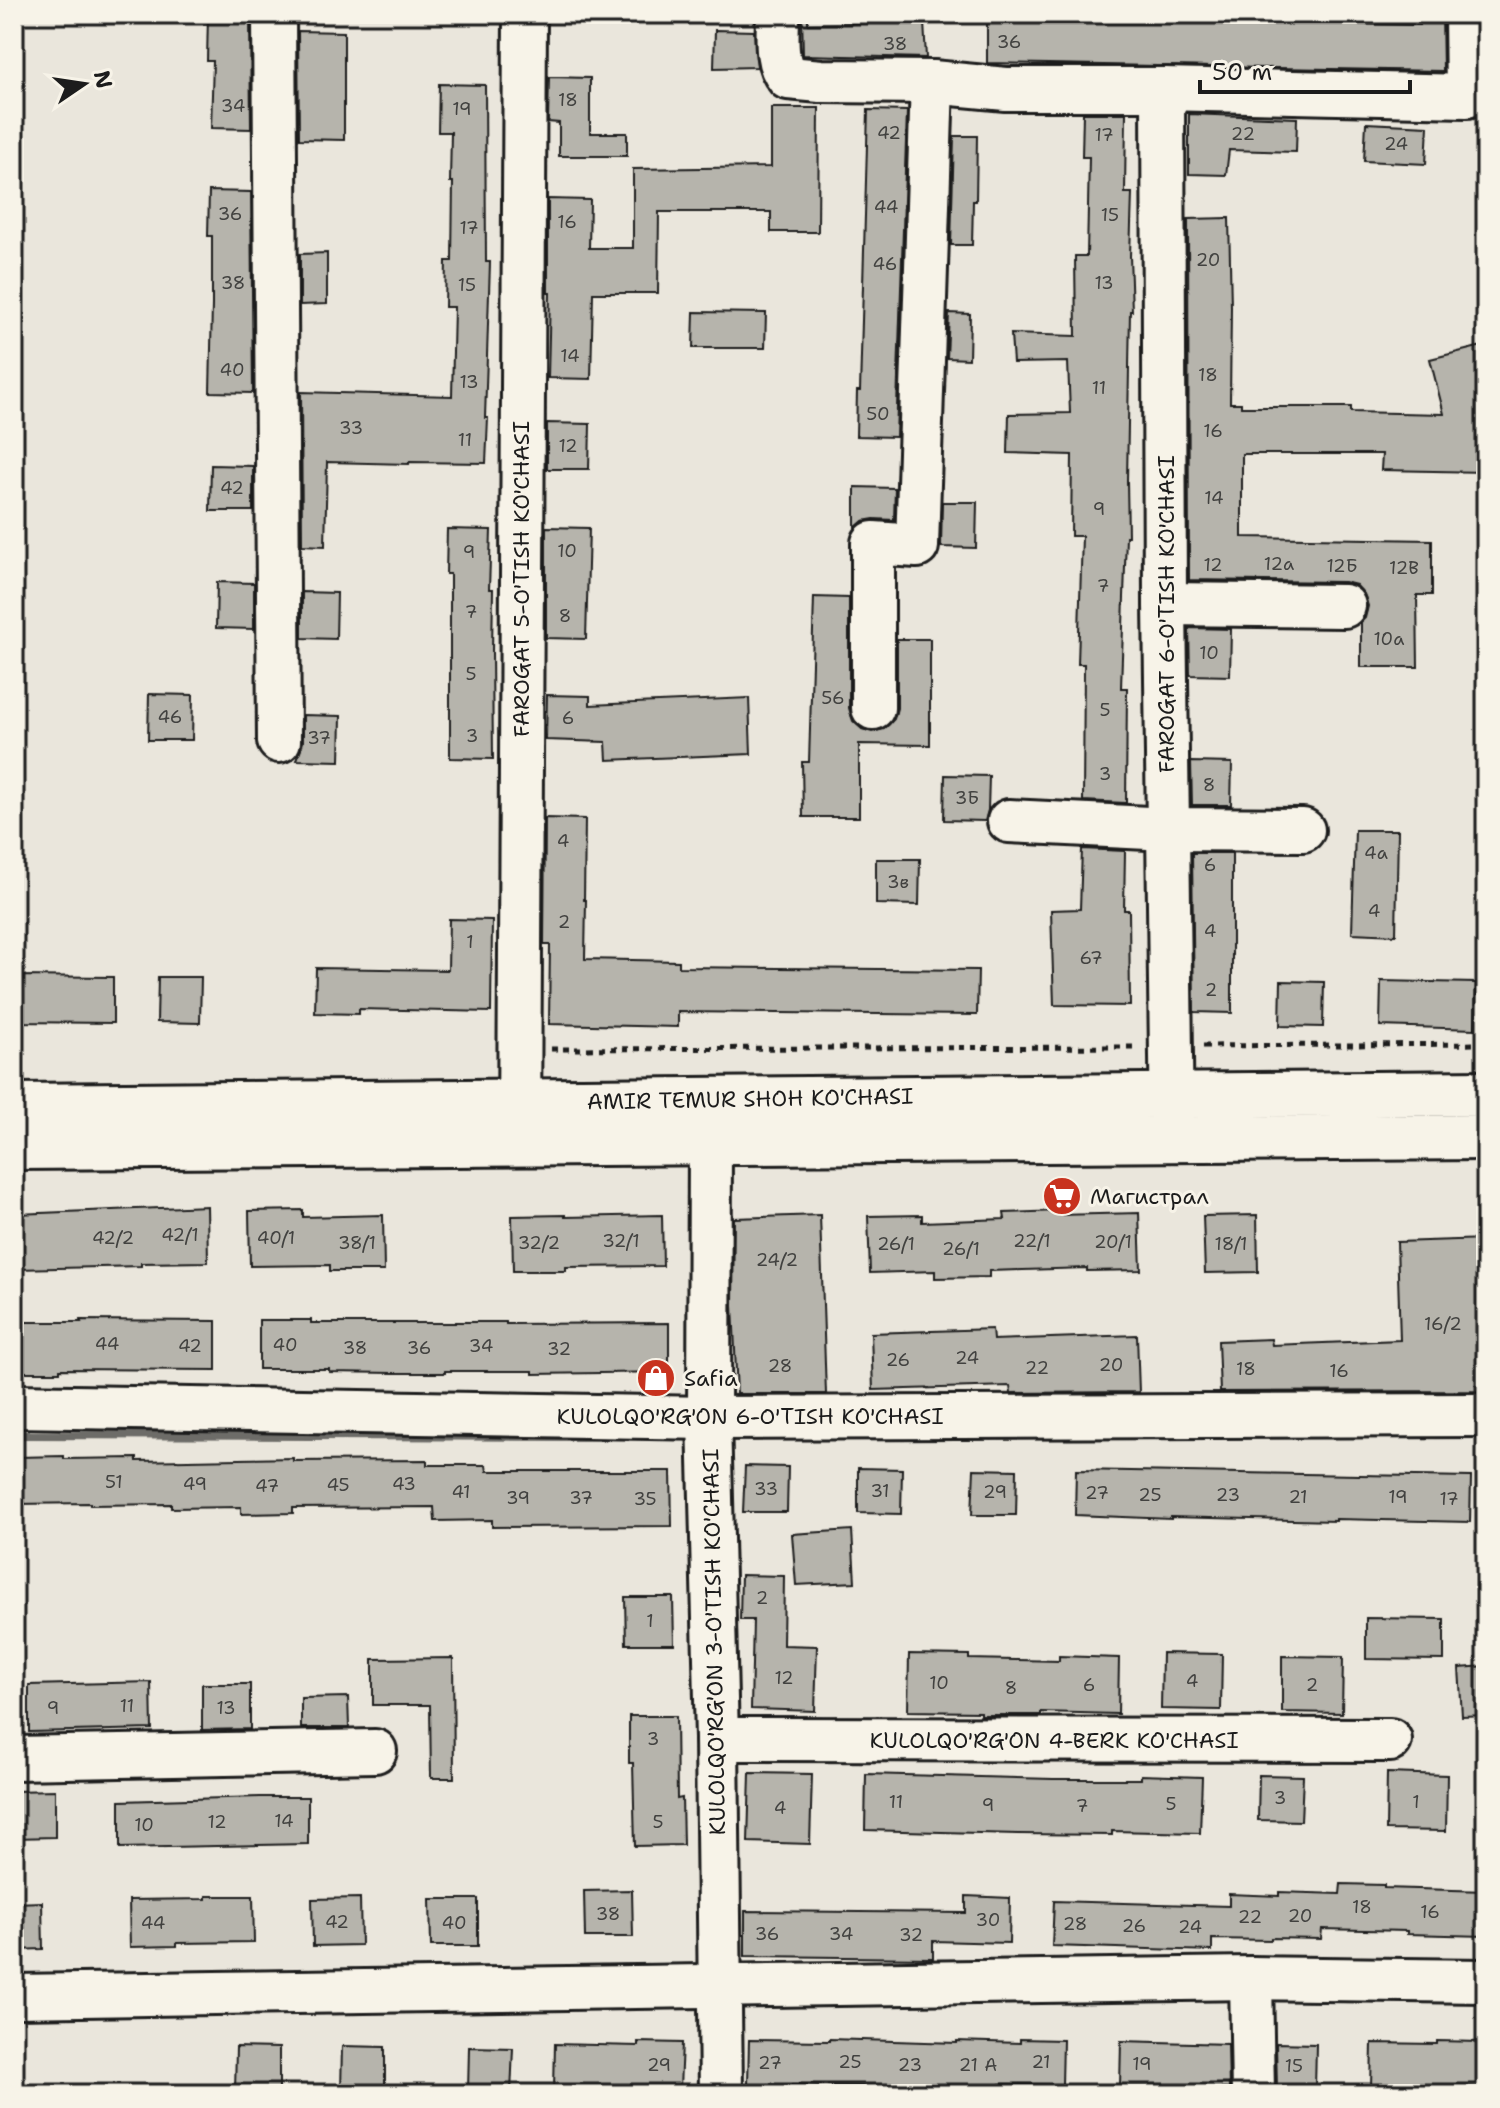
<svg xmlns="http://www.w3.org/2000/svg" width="1500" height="2108" viewBox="0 0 1500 2108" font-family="'Shantell Sans',sans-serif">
  <rect width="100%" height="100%" fill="#eae6dc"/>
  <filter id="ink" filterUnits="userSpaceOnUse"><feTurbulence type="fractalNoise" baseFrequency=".0125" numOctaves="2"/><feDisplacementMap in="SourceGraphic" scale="16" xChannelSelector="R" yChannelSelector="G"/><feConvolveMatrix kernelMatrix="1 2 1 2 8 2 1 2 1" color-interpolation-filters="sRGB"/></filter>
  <g filter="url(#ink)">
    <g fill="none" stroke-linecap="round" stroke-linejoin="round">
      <path stroke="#6d6c68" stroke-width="8" d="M14 1435 604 1437"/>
    </g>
    <g fill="#b6b4ac" stroke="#1c1c1c" stroke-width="2">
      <path d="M802 14H808V24L924 22 926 58 803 55Z"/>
      <path d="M1058 14H1138V19L1221 22 1420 25V14H1442L1443 71 987 63V19L1058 20Z"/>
      <path d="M208 15 250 16 251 129 211 128 213 61H207Z"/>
      <path d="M715 30 754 31 757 67 714 68Z"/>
      <path d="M298 31 344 32V140L299 139Z"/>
      <path d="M549 77 590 78V133H627V156H559V123L548 122Z"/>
      <path d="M439 84 485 85 486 262H490L485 418H488L486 463 409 462V464L327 462 325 546 302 545 301 392 452 396 454 307H445L446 261H452L453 182H450L451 132H438Z"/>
      <path d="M771 108H819L818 232H771V212H659L658 293H593L591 379 548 378 550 293H548V199L590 200 589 248H633V169L771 167Z"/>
      <path d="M868 110 907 111 896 437 856 436 857 391H860Z"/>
      <path d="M1083 113H1126L1125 193H1132L1130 256 1132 311H1130L1127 481 1128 536H1126L1121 688H1127L1126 803 1083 801 1084 664H1078L1082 536H1071L1072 455 1008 453 1009 414 1070 413 1068 362 1013 363 1011 334 1076 336 1075 256H1087L1089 157H1082Z"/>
      <path d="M1189 114 1297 118 1296 152 1229 150 1226 175 1189 174Z"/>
      <path d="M1366 123 1428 126 1426 164 1364 161Z"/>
      <path d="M954 136H977L976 201H973L972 245H951Z"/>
      <path d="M209 191 251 192 253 393 210 392 212 305V236H208Z"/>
      <path d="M1229 218 1231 307 1230 403H1241V407H1351V412L1444 414 1430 359 1486 345V472L1381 470 1382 454H1242V537L1432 540V595H1417L1418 667H1361V622L1365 618 1368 606 1364 594 1356 585 1344 582 1189 580 1188 219Z"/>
      <path d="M327 253V304L300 305V254Z"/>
      <path d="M694 312 766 313 765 348H693Z"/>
      <path d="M949 313 970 314 969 359 947 358Z"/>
      <path d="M547 423 590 424 589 469H547Z"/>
      <path d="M211 465 253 466V511H210Z"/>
      <path d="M855 487 895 488 894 520 874 519 863 521 855 528Z"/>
      <path d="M942 502H977L976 548 941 547Z"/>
      <path d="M546 527 589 528 586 639 546 638Z"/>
      <path d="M447 529 491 530 489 589H493L492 652 493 759 450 758V574H446Z"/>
      <path d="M217 582 254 583V629L216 628Z"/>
      <path d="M302 592 337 593 336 639 302 638Z"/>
      <path d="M814 597 849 598V708L853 721 862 729 872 732 884 729 894 719 897 708V639H930V745L859 744V817H803L802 762H809Z"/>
      <path d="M1189 628 1231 629 1230 676 1190 675Z"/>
      <path d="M149 694 193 695 192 740H148Z"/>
      <path d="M547 695 590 696V705L749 698 751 754 607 760 606 742 546 740Z"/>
      <path d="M303 715 341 716 340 761 297 760 303 742Z"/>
      <path d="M1191 762 1232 763 1231 805H1192Z"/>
      <path d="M945 775 989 776 988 810 985 821 944 820Z"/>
      <path d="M545 818 585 819 584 900H586L585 959 679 961V967L978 970 977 1015 678 1012V1027L549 1024 550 945H544Z"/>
      <path d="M1355 830H1398L1396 935 1352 933Z"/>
      <path d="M1082 849 1125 851 1124 910H1129L1130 1006 1054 1005 1051 910 1080 909Z"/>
      <path d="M1192 853H1232V1013L1194 1012Z"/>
      <path d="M876 859H920L919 905 876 904Z"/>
      <path d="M449 919 492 920 491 1012 359 1009V1014L315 1013 316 968 448 970Z"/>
      <path d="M14 976 113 977V1023L14 1022Z"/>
      <path d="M158 977H201L200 1023 157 1022Z"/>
      <path d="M1281 981 1324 982 1323 1027 1280 1026Z"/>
      <path d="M1381 981 1476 983 1475 1029 1380 1026Z"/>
      <path d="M207 1206 208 1262 141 1263V1266L17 1269V1214Z"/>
      <path d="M303 1210V1217L383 1215 384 1271H330V1265L250 1266 249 1211Z"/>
      <path d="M1058 1211V1215L1139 1213 1141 1270 1087 1271V1268L989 1271V1277L935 1278V1271L870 1273 868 1216 922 1215V1222L1005 1219 1004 1213Z"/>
      <path d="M565 1215V1217L662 1215 663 1266 566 1267V1271H513L512 1216Z"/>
      <path d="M820 1215 826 1394H737L733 1305 734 1218Z"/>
      <path d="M1257 1215 1258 1272 1205 1273 1203 1216Z"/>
      <path d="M1486 1239V1391L1220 1392 1218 1341 1271 1339 1272 1345 1400 1340 1397 1242Z"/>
      <path d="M80 1320 216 1321V1370L60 1369V1372H14V1322H81Z"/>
      <path d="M259 1320H311V1323H455V1322H506V1324L669 1323V1372L533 1374V1371H445V1373H394L329 1372V1369H259Z"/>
      <path d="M992 1329 993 1340 1137 1335 1139 1392 1011 1393 1010 1386 873 1390 871 1333Z"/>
      <path d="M64 1456V1459L137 1458V1461L293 1458V1461L427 1460V1465H486L487 1471H671L672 1526 492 1527V1520L435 1521 434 1507 293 1508V1513L241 1514V1507L171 1508V1504L90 1505V1503L16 1504V1457Z"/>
      <path d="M745 1466 788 1467 787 1512H743Z"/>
      <path d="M858 1468 902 1469 901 1514 858 1513Z"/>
      <path d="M974 1469 1017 1470 1016 1515H972Z"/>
      <path d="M1076 1470 1471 1477 1470 1522 1336 1519V1521L1171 1517V1519L1075 1515Z"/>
      <path d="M852 1530 855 1582 796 1585 792 1534Z"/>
      <path d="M741 1575 784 1576 783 1645 817 1646 815 1711 751 1709 753 1620H740Z"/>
      <path d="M625 1597H673L674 1644H626Z"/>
      <path d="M1366 1618 1444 1619V1660L1366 1659Z"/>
      <path d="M1162 1653 1222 1654 1221 1710 1161 1709Z"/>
      <path d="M909 1654 969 1655V1659L1059 1661V1656L1119 1658 1118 1714 1041 1712V1715H981V1712L908 1711Z"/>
      <path d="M1282 1656 1343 1657 1342 1713 1282 1712Z"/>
      <path d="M453 1658 454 1778H431L430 1705H373V1659Z"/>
      <path d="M1486 1666V1715L1462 1716 1459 1668Z"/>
      <path d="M151 1682 152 1729 29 1732V1685Z"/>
      <path d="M202 1684H250V1729L202 1730Z"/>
      <path d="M348 1697 349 1728H301V1698Z"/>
      <path d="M629 1716H676L677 1799 682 1798 683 1845 635 1846 633 1763H629Z"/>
      <path d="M750 1773 812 1774 810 1844 748 1842Z"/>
      <path d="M1387 1773 1447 1775 1446 1831 1386 1830Z"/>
      <path d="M866 1774 1053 1779H1141V1775L1202 1777 1200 1833 1112 1831V1835L1018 1834 865 1830Z"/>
      <path d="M1259 1775 1303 1776 1301 1821 1258 1820Z"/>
      <path d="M55 1790V1837L14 1838V1791Z"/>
      <path d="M260 1797H308V1844L120 1848V1801Z"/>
      <path d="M1341 1884 1384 1885V1888L1486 1891V1936L1407 1934V1931L1322 1929 1321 1939 1271 1938V1940L1212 1939V1951L1052 1946 1054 1901 1229 1906V1894L1279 1896V1892L1340 1894Z"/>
      <path d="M632 1890 633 1937H585L584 1891Z"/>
      <path d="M206 1896H253L254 1942 177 1943V1946L130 1947 129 1900 206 1899Z"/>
      <path d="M966 1896 1010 1898 1009 1943 933 1941V1958L745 1956V1911L966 1913Z"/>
      <path d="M360 1898 361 1945 313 1946 312 1899Z"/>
      <path d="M430 1899H478V1946H431Z"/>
      <path d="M42 1902 43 1949 14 1950V1903Z"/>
      <path d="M829 2039 957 2043V2041L1020 2043V2039L1063 2040 1062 2085 1000 2084V2088L931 2086V2088L792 2084 791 2086 748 2085 749 2040 829 2041Z"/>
      <path d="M1121 2041 1228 2044 1229 2089 1120 2087Z"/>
      <path d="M1437 2041 1481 2042 1480 2087 1414 2085V2089L1371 2088 1372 2043 1437 2044Z"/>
      <path d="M638 2042 682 2043 680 2088 597 2087V2090L554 2089 555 2044 638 2046Z"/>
      <path d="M1276 2043 1316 2044 1315 2089H1277Z"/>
      <path d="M342 2046 385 2047V2092L341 2091Z"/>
      <path d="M236 2047 279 2048V2093L235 2092Z"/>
      <path d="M469 2047 513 2048 511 2093 468 2092Z"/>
    </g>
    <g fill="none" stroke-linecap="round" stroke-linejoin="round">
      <g stroke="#1c1c1c" stroke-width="48">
        <g id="minor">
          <path d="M274 14 279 741"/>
          <path d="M778 14C778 35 774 62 788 78L821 81 932 82 1006 89H1163L1467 96 1466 14"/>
          <path d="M1163 89 1165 604 1172 1131"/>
          <path d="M1165 604 1344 606"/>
          <path d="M873 708V543L917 546 932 82"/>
          <path d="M1009 821 1168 829 1303 830"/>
          <path d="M519 1137 525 14"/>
          <path d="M710 1142 709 1418 717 1739 721 2094"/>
          <path d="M14 1406 709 1418 1486 1415"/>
          <path d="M717 1739 1390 1740"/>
          <path d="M14 1758 375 1751"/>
          <path d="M1251 1978 1253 2094"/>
          <path d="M14 1996 1251 1978 1486 1981"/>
        </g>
      </g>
      <g stroke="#1c1c1c" stroke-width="50">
        <g id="major">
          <path d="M14 1106 1486 1093"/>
          <path d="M14 1147 1486 1137"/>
        </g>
      </g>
      <g stroke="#1c1c1c" stroke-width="5" stroke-dasharray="6 6" stroke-linecap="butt">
        <path d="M1203 1046 1486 1044"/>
        <path d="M551 1049 1137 1047"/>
      </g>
      <use href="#minor" stroke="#f7f3e8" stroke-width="42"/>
      <use href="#major" stroke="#f7f3e8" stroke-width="44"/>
    </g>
  </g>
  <defs>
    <g id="supermarket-disc" transform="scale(2)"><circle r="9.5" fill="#c8321e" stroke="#f7f3e8"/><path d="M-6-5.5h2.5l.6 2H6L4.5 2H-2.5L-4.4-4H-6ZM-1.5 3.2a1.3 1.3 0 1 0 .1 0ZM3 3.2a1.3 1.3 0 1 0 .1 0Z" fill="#fff"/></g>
    <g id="shop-disc" transform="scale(2)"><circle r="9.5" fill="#c8321e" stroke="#f7f3e8"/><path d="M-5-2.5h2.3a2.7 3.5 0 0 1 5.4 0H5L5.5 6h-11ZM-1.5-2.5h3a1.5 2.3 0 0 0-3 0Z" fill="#fff"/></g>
  </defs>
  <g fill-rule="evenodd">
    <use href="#supermarket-disc" x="1062" y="1196"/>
    <use href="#shop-disc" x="656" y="1378"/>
  </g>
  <g text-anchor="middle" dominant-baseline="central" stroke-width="6" stroke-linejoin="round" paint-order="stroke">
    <g font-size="18" fill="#424240">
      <text x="1009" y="42">36</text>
      <text x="895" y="44">38</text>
      <text x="568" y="100">18</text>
      <text x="233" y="106">34</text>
      <text x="462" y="109">19</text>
      <text x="889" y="133">42</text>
      <text x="1243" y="134">22</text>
      <text x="1104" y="135">17</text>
      <text x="1396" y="144">24</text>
      <text x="886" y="207">44</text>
      <text x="230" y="214">36</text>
      <text x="1110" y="215">15</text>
      <text x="567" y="222">16</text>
      <text x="469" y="228">17</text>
      <text x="1208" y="260">20</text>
      <text x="885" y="264">46</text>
      <text x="233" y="283">38</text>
      <text x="1104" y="283">13</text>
      <text x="467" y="285">15</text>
      <text x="570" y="356">14</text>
      <text x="232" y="370">40</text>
      <text x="1208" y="375">18</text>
      <text x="469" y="382">13</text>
      <text x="1099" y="388">11</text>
      <text x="878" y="414">50</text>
      <text x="351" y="428">33</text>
      <text x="1213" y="431">16</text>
      <text x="465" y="440">11</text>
      <text x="568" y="446">12</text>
      <text x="232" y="488">42</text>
      <text x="1214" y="498">14</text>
      <text x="1099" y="509">9</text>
      <text x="567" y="551">10</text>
      <text x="469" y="552">9</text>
      <text x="1279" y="564">12а</text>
      <text x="1213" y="565">12</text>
      <text x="1342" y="566">12Б</text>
      <text x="1404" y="568">12В</text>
      <text x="1103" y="586">7</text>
      <text x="471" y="612">7</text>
      <text x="565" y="616">8</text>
      <text x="1389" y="639">10а</text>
      <text x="1209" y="653">10</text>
      <text x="471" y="674">5</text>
      <text x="833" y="698">56</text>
      <text x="1105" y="710">5</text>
      <text x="170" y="717">46</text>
      <text x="568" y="718">6</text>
      <text x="472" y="736">3</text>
      <text x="319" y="738">37</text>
      <text x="1105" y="774">3</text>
      <text x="1209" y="785">8</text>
      <text x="967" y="798">3Б</text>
      <text x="563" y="841">4</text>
      <text x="1376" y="853">4а</text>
      <text x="1210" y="865">6</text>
      <text x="898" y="882">3в</text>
      <text x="1374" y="911">4</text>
      <text x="564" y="922">2</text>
      <text x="1210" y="931">4</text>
      <text x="470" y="942">1</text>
      <text x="1091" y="958">67</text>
      <text x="1211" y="990">2</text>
      <text x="180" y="1235">42/1</text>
      <text x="113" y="1238">42/2</text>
      <text x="276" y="1238">40/1</text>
      <text x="621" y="1241">32/1</text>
      <text x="1032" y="1241">22/1</text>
      <text x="1113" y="1242">20/1</text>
      <text x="357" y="1243">38/1</text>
      <text x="539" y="1243">32/2</text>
      <text x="896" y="1244">26/1</text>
      <text x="1231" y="1244">18/1</text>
      <text x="961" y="1249">26/1</text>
      <text x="777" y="1260">24/2</text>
      <text x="1443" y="1324">16/2</text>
      <text x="107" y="1344">44</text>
      <text x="285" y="1345">40</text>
      <text x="190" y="1346">42</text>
      <text x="481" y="1346">34</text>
      <text x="355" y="1348">38</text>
      <text x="419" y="1348">36</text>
      <text x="559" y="1349">32</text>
      <text x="967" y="1358">24</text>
      <text x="898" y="1360">26</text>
      <text x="1111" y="1365">20</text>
      <text x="780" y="1366">28</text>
      <text x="1037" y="1368">22</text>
      <text x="1246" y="1369">18</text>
      <text x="1339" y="1371">16</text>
      <text x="114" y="1482">51</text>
      <text x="195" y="1484">49</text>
      <text x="404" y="1484">43</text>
      <text x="338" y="1485">45</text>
      <text x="267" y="1486">47</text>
      <text x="766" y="1489">33</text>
      <text x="880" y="1491">31</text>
      <text x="461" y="1492">41</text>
      <text x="995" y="1492">29</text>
      <text x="1097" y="1493">27</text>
      <text x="1150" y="1495">25</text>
      <text x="1228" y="1495">23</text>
      <text x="1298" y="1497">21</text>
      <text x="1398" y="1497">19</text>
      <text x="518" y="1498">39</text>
      <text x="581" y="1498">37</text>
      <text x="645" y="1499">35</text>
      <text x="1449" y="1499">17</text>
      <text x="762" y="1598">2</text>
      <text x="650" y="1621">1</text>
      <text x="784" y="1678">12</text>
      <text x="1192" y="1681">4</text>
      <text x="939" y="1683">10</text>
      <text x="1089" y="1685">6</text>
      <text x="1312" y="1685">2</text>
      <text x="1011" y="1688">8</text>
      <text x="127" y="1706">11</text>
      <text x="53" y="1708">9</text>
      <text x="226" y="1708">13</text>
      <text x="653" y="1739">3</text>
      <text x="1280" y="1798">3</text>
      <text x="896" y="1802">11</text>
      <text x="1416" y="1802">1</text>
      <text x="1171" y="1804">5</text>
      <text x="988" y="1805">9</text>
      <text x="1082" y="1806">7</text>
      <text x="780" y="1808">4</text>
      <text x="284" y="1821">14</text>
      <text x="217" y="1822">12</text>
      <text x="658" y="1822">5</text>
      <text x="144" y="1825">10</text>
      <text x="1362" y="1907">18</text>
      <text x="1430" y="1912">16</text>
      <text x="608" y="1914">38</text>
      <text x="1300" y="1916">20</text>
      <text x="1250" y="1917">22</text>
      <text x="988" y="1920">30</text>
      <text x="337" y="1922">42</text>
      <text x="153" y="1923">44</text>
      <text x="454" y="1923">40</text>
      <text x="1075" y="1924">28</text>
      <text x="1134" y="1926">26</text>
      <text x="1190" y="1927">24</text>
      <text x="767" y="1934">36</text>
      <text x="841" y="1934">34</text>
      <text x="911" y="1935">32</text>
      <text x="850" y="2062">25</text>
      <text x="1041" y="2062">21</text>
      <text x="770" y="2063">27</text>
      <text x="1142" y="2064">19</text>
      <text x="659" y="2065">29</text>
      <text x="910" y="2065">23</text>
      <text x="978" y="2065">21 A</text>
      <text x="1294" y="2066">15</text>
    </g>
    <g font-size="22" fill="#1c1c1c" stroke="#f7f3e8">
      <text transform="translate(521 579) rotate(-90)">FAROGAT 5-O'TISH KO'CHASI</text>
      <text transform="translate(1166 614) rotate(-90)">FAROGAT 6-O'TISH KO'CHASI</text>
      <text transform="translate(750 1099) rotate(-1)">AMIR TEMUR SHOH KO'CHASI</text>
      <text x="750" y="1416">KULOLQO'RG'ON 6-O'TISH KO'CHASI</text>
      <text transform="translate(714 1642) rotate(-91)">KULOLQO'RG'ON 3-O'TISH KO'CHASI</text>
      <text x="1054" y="1740">KULOLQO'RG'ON 4-BERK KO'CHASI</text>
    </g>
    <g font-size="22" fill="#1c1c1c" stroke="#f7f3e8" text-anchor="start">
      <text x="1090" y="1196">Магистрал</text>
      <text x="684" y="1378">Safia</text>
    </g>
  </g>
  <rect width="1500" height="2108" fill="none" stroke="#f7f3e8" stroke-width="48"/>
  <rect x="24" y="24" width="1452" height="2060" fill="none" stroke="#1c1c1c" stroke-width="3" filter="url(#ink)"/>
  <g transform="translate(84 84) rotate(77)" stroke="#f7f3e8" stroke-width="6" paint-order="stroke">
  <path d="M0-6L14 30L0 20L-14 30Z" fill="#1c1c1c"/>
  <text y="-12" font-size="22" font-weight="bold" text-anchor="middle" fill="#1c1c1c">N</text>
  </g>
  <path d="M1200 80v12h210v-12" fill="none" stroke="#1c1c1c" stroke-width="4"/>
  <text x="1212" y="80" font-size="24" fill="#1c1c1c" stroke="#f7f3e8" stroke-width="6" paint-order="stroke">50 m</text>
</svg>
